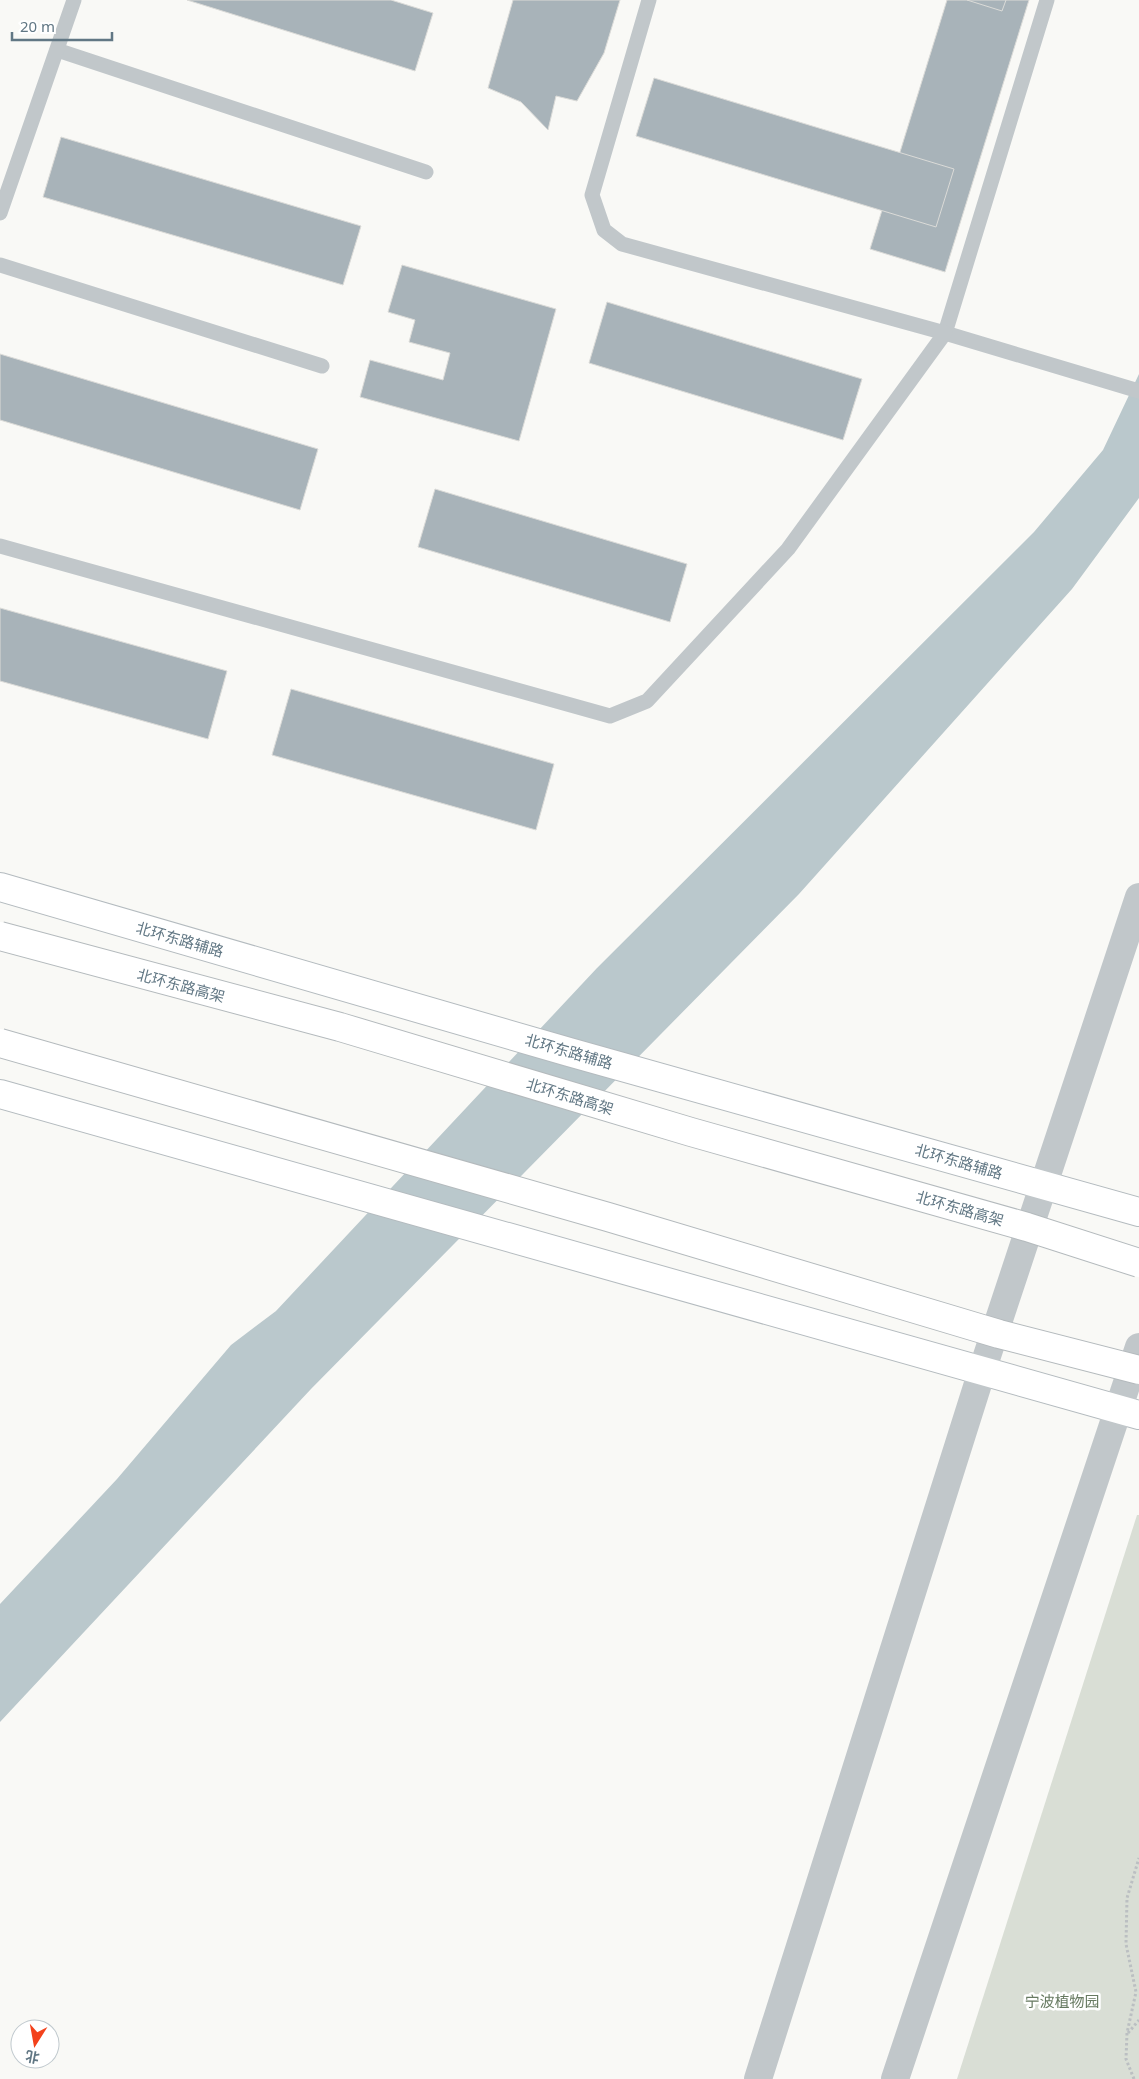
<svg xmlns="http://www.w3.org/2000/svg" width="1139" height="2079" viewBox="0 0 1139 2079" font-family="'Noto Sans','Noto Sans SC',sans-serif">
  <rect width="100%" height="100%" fill="#f9f9f6"/>
  <path fill="#d9ded5" d="M1137 1515H1139V2079H957Z"/>
  <path fill="#bac8cc" d="M1139 374V498L1072 589 799 894 311 1389 0 1722V1604L117 1479 231 1345 276 1311 597 968 1034 532 1103 450Z"/>
  <g fill="#a8b3b9" stroke="#dbdbd8">
    <path d="M187 0H391L433 13 415 71Z"/>
    <path d="M513 0H620L604 53 577 101 556 96 548 130 521 102 488 88Z"/>
    <path d="M947 0H1029L945 272 870 249Z"/>
    <path d="M967 0H1006L1002 11Z"/>
    <path d="M654 78 954 169 936 227 636 136Z"/>
    <path d="M61 137 361 226 343 285 43 197Z"/>
    <path d="M402 265 556 309 519 441 360 397 370 360 443 380 450 353 409 342 415 320 388 312Z"/>
    <path d="M607 302 862 379 843 440 589 363Z"/>
    <path d="M0 354 318 449 300 510 0 420Z"/>
    <path d="M435 489 687 564 670 622 418 547Z"/>
    <path d="M0 608 227 671 208 739 0 681Z"/>
    <path d="M291 689 554 764 536 830 272 755Z"/>
  </g>
  <g fill="none" stroke-linecap="round" stroke-linejoin="round">
    <g stroke="#b4bbbf" stroke-width="30">
      <g id="primary">
        <path d="M0 887 569 1052 1139 1212"/>
        <path d="M0 1094 1139 1415"/>
      </g>
    </g>
    <g stroke="#bbbfc2" stroke-width="3" stroke-dasharray="2.5 2.5" stroke-linecap="butt">
      <path d="M1128 2033 1139 2020"/>
      <path d="M1134 2079 1126 2059 1127 2033 1136 1992 1126 1944 1127 1898 1139 1858"/>
    </g>
    <g stroke="#c1c7ca" stroke-width="15">
      <path d="M1047 0 945 333 1139 391"/>
      <path d="M57 50 426 172"/>
      <path d="M0 213 74 0"/>
      <path d="M0 265 322 366"/>
      <path d="M0 546 610 716 647 701 788 549 945 333 622 244 604 230 592 195 649 0"/>
    </g>
    <g stroke="#c1c7ca" stroke-width="28">
      <path d="M758 2079 982 1371 1139 897"/>
      <path d="M895 2079 1139 1347"/>
    </g>
    <use href="#primary" stroke="#fff" stroke-width="28"/>
    <g stroke="#b4babd" stroke-width="30" stroke-linecap="butt">
      <g id="trunk-bridge">
        <path d="M0 936 340 1027 691 1132 1027 1227 1139 1263"/>
        <path d="M0 1043 608 1217 999 1334 1139 1370"/>
      </g>
    </g>
    <use href="#trunk-bridge" stroke="#fff" stroke-width="28"/>
  </g>
  <g text-anchor="middle" dominant-baseline="central" stroke-width="5" stroke-linejoin="round" paint-order="stroke">
    <g font-size="15" fill="#617784" stroke="#fff">
      <text transform="translate(180 939) rotate(16)">北环东路辅路</text>
      <text transform="translate(181 985) rotate(15)">北环东路高架</text>
      <text transform="translate(569 1051) rotate(16)">北环东路辅路</text>
      <text transform="translate(570 1096) rotate(17)">北环东路高架</text>
      <text transform="translate(959 1161) rotate(16)">北环东路辅路</text>
      <text transform="translate(960 1208) rotate(16)">北环东路高架</text>
    </g>
    <g font-size="15" fill="#677a61" stroke="#fff">
      <text x="1062" y="2001">宁波植物园</text>
    </g>
  </g>
  <g transform="translate(35 2044) rotate(191)"><circle r="24" fill="#ffffff" stroke="#c0c9ce"/>
  <path d="M0-4L9 19L0 12L-9 19Z" fill="#f3421c"/>
  <text y="-8" font-size="14" font-weight="bold" text-anchor="middle" fill="#617784">北</text>
  </g>
  <path d="M12 32v8h100v-8" fill="none" stroke="#617784" stroke-width="2.5"/>
  <text x="20" y="32" font-size="15" fill="#617784" stroke="#ffffff" stroke-width="4" paint-order="stroke">20 m</text>
</svg>
